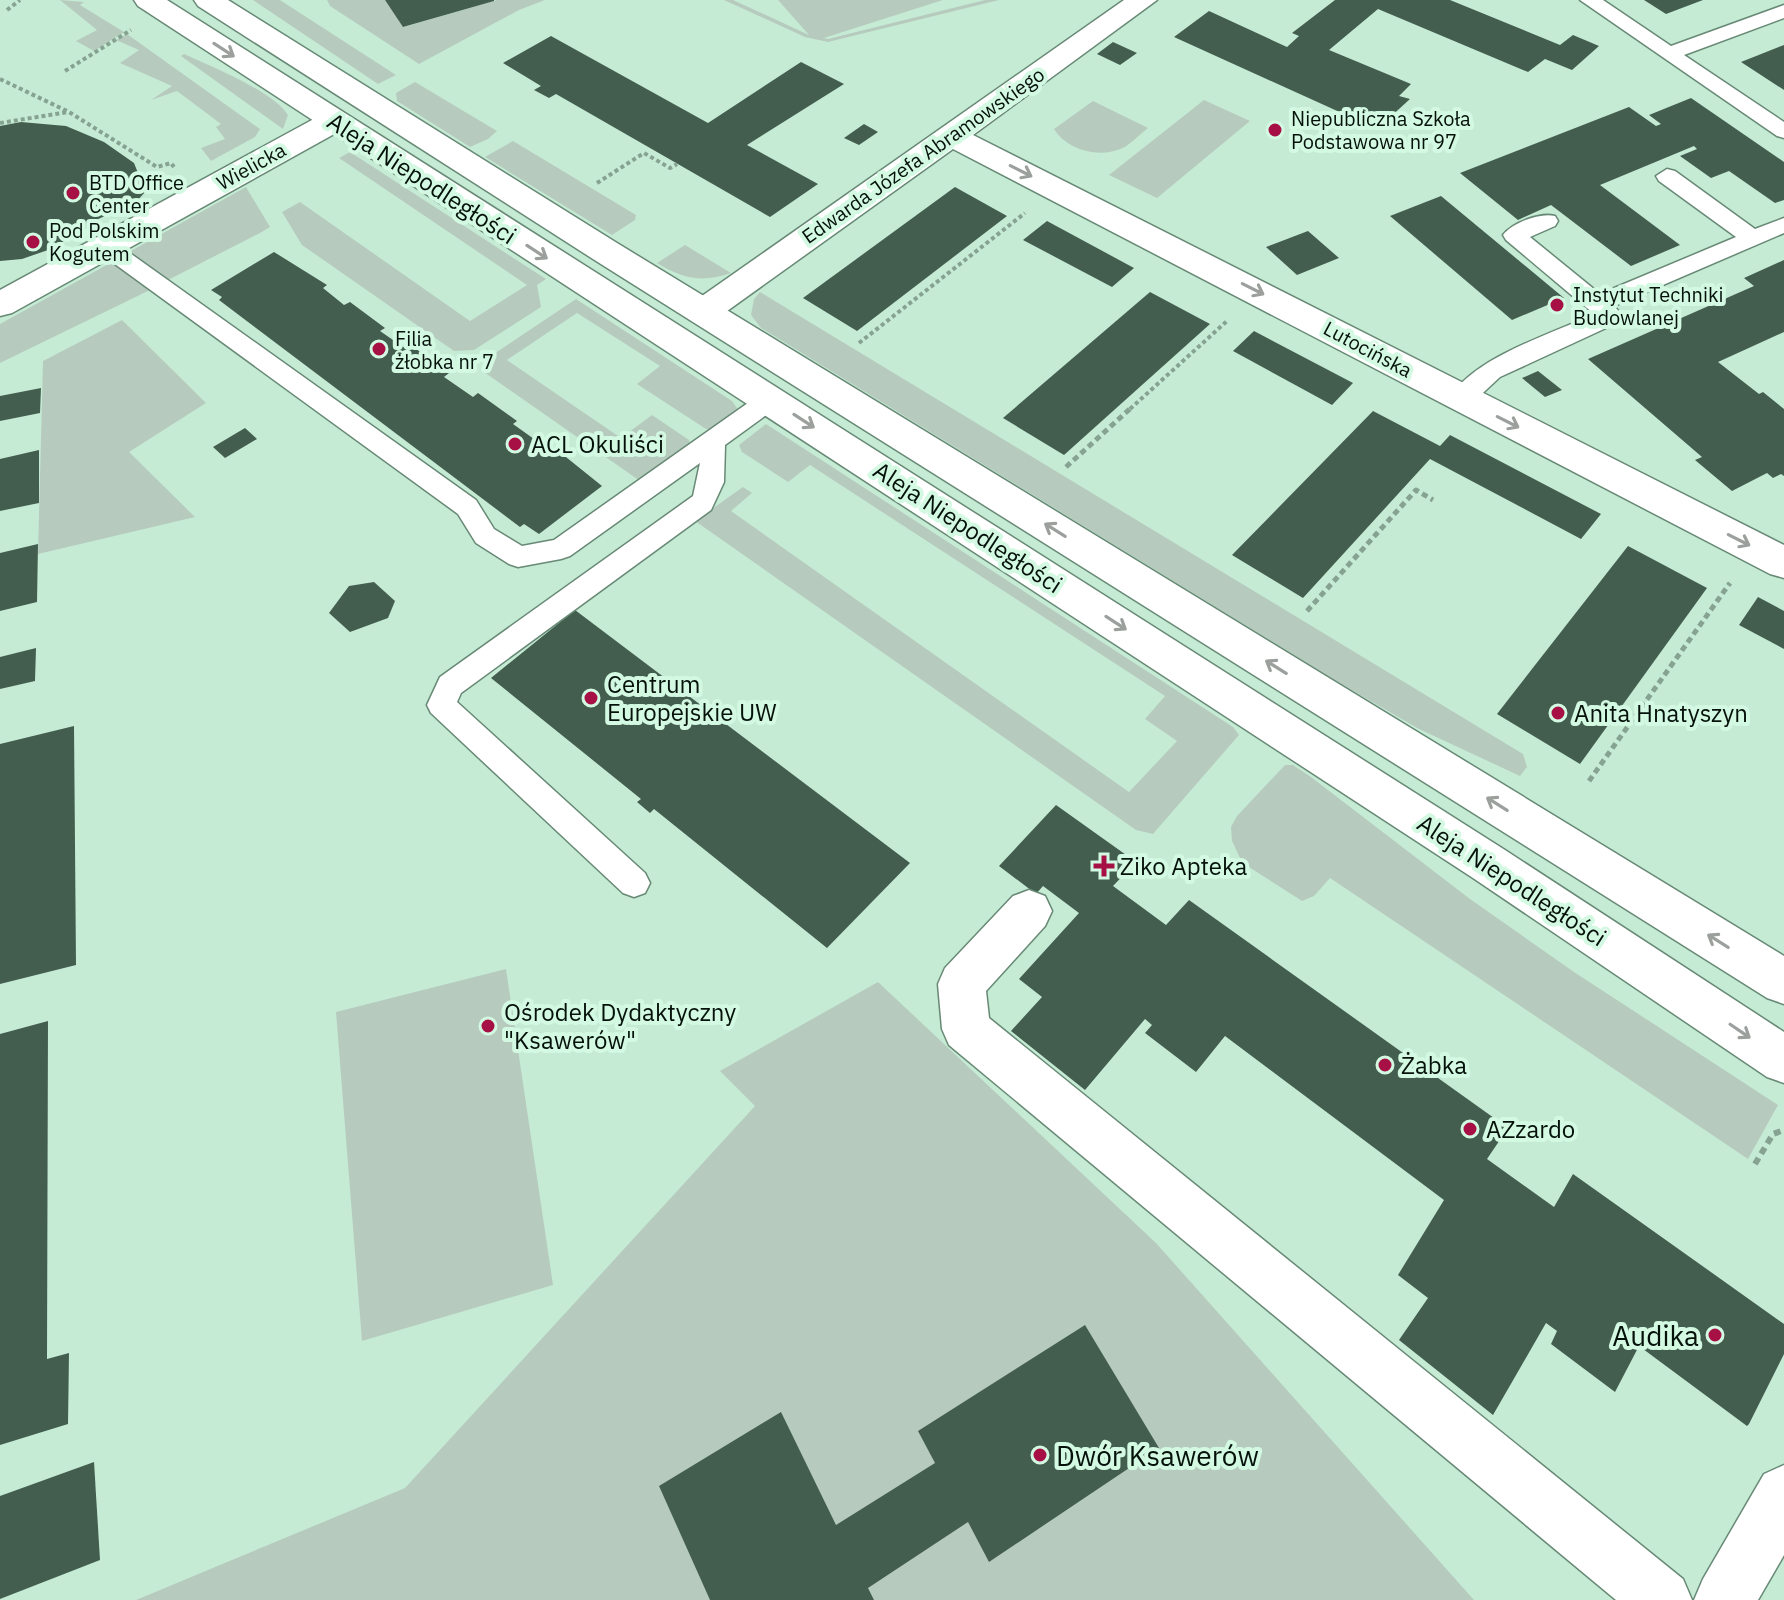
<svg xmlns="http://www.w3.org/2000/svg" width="1784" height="1600" viewBox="0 0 1784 1600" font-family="'IBM Plex Sans',sans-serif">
  <rect width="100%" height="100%" fill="#c6ebd5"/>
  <g fill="#b6cbbe">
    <path d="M60 0 84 2 80 5 124 32 94 51 76 41 97 30Z"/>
    <path d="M253 0H280L396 75 378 84Z"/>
    <path d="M327 0H385L404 27 497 0H545L519 10 419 64 330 6Z"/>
    <path d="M724 0H733L809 35 778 0H943L824 38 828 39 985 0H999L828 42 805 37Z"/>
    <path d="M127 34 260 129 255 137 211 161 201 148 225 139 216 127 221 124 177 91 151 100 172 86 120 63 139 50 116 40Z"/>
    <path d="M184 54C210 66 273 91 288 115L283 129 181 56Z"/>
    <path d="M415 82 497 131 488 139 470 147 397 101 396 93Z"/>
    <path d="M1204 100 1250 121 1157 198 1109 175Z"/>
    <path d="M1093 101 1148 128C1140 134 1132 143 1123 148 1099 159 1067 150 1054 129Z"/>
    <path d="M513 141 636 215 635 220 612 235 485 157Z"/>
    <path d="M350 152 546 279 537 285 541 307 474 350 454 351 302 245 282 212 300 202 470 321 527 285 339 158Z"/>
    <path d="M246 187 270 227 260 233 168 280 129 252Z"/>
    <path d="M685 245 731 273C702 283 683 279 657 263Z"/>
    <path d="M112 262 150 290 0 363V324Z"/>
    <path d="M760 292 1523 754 1527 767 1520 776 1419 729 1338 682 761 328 751 315 754 299Z"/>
    <path d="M576 299 732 401 737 408 735 412 711 429H706L637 384 660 366 577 313 507 360 621 438 652 415 689 440 690 445 640 481 484 372 485 360Z"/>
    <path d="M122 320 206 403 129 452 195 517 38 554 43 361Z"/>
    <path d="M766 424 1233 727 1239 735 1153 834 1136 830 695 521 743 487 752 493 731 511 1129 792 1177 741 1145 719 1165 696 810 465 788 482 742 452 739 445Z"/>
    <path d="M1285 765H1293L1311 777 1470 899 1574 972 1778 1105 1748 1159 1330 878 1314 896 1302 901 1249 867 1241 860 1232 841 1231 827 1237 816Z"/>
    <path d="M506 969 553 1285 362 1341 336 1012Z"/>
    <path d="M878 982 1156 1243 1474 1600H136L405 1488 755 1106 720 1071Z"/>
  </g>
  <g fill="#435e4f">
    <path d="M385 0H494V1L403 27Z"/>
    <path d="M1335 0H1450L1560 45 1573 35 1599 46 1572 70 1545 59 1528 72 1378 9 1329 50 1411 84 1399 96 1410 99 1377 129 1174 37 1209 11 1287 47 1299 36 1292 33Z"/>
    <path d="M1644 0H1703L1666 14Z"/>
    <path d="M551 36 708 123 801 62 844 84 747 145 818 184 770 217 556 94 549 98 534 90 541 86 503 63Z"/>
    <path d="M1113 42 1137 53 1120 65 1097 54Z"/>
    <path d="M1784 45V90L1741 62Z"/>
    <path d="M1691 98 1784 162V200L1775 203 1729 171 1711 178 1680 156 1697 149 1694 146 1600 185 1680 245 1631 266 1551 205 1518 220 1460 173 1629 107 1656 126 1661 124 1649 115Z"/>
    <path d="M21 122 66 126 104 142 134 163 138 173 145 174 146 191 136 202 96 220 99 222 48 250 22 259 0 261V126Z"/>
    <path d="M864 124 878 132 859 145 844 138Z"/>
    <path d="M955 187 1007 216 857 331 803 298Z"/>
    <path d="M1441 196 1564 298 1512 320 1390 216Z"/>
    <path d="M1047 221 1134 268 1112 287 1023 240Z"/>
    <path d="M1308 231 1339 258 1297 275 1266 247Z"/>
    <path d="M274 252 327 285 323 288 344 305 350 302 385 328 380 331 406 349 412 346 449 373 444 377 473 397 478 393 517 421 513 424 541 444 546 441 602 486 539 534 524 524 520 527 219 300 222 297 211 290Z"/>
    <path d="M1784 260V332L1718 362 1759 394 1763 392 1784 409V476L1781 474 1773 478 1767 473 1732 491 1695 460 1702 457 1588 359 1754 286 1744 278Z"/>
    <path d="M1150 292 1210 324 1064 455 1003 418Z"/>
    <path d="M1254 331 1353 383 1332 405 1233 351Z"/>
    <path d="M1538 371 1562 390 1545 397 1522 378Z"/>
    <path d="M41 388 40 413 0 421V396Z"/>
    <path d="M1373 411 1440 446 1450 435 1601 514 1581 539 1430 459 1303 598 1232 555Z"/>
    <path d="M245 428 257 439 225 458 213 447Z"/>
    <path d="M39 450V503L0 511V459Z"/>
    <path d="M38 544 37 602 0 611V553Z"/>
    <path d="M1628 546 1707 588 1580 764 1497 714Z"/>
    <path d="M374 582 395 601 388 618 350 632 329 613 349 586Z"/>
    <path d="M1758 597 1784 611V649L1739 625Z"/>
    <path d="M575 610 910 863 827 948 654 809 650 813 637 802 641 799 491 678Z"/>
    <path d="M36 648 35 681 0 689V657Z"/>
    <path d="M74 726 76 965 0 984V744Z"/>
    <path d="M1056 805 1136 862 1113 886 1166 925 1189 900 1508 1128 1487 1159 1554 1207 1573 1174 1784 1324V1354L1749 1424 1747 1426 1639 1346 1615 1392 1551 1344 1557 1331 1546 1323 1493 1415 1399 1340 1428 1298 1398 1275 1444 1200 1225 1036 1196 1072 1145 1033 1152 1025 1145 1019 1085 1090 1011 1031 1042 997 1019 979 1079 913 1043 886 1036 894 999 866Z"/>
    <path d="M48 1021 47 1359 69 1353 68 1424 0 1445V1034Z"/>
    <path d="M1085 1325 1159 1448 989 1562 968 1522 868 1588 874 1600H710L659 1486 781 1412 836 1525 935 1463 918 1431Z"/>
    <path d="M94 1462 100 1560 0 1599V1496Z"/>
  </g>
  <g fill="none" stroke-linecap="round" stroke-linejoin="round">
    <g stroke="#678975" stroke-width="3">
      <g id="service">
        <path d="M1580 0H1603L1671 46 1784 5V18L1684 55 1784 122V138L1777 136Z"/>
        <path d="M1667 169 1675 171 1755 229 1784 218V233L1614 306 1623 316 1619 322 1500 377 1471 404 1462 407 1453 404 1450 398C1474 357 1552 334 1594 314L1506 240 1503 235C1512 223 1540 212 1555 216L1558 221 1555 226 1530 237 1600 294 1736 237 1659 181 1656 176Z"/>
        <path d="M105 239 113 241 476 500 494 529 522 546 554 540 762 393 771 390 780 393 783 399 780 405 725 445 724 482 711 510 461 693 457 702 645 873 650 883 645 893 634 897 623 893 431 713 427 705 440 677 693 496 700 463 570 556 561 559 518 567 509 564 476 543 458 514 97 251 94 246 97 241Z"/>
      </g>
    </g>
    <g stroke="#678975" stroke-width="3">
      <g id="minor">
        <path d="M1124 0H1157L973 135 1784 545V578L1770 574 953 149 716 319 704 323 692 319 687 311 692 303Z"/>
        <path d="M334 112 345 114 349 121 345 128 12 313 0 316V290L323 114Z"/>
        <path d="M1029 890 1045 896 1052 911 1045 926 986 991 989 1018 1683 1579 1692 1600H1616L949 1045 942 1029 938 984 945 968 1013 896Z"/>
        <path d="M1784 1465V1555L1758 1600H1694L1703 1579 1764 1474Z"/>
      </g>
    </g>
    <g stroke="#678975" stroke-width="3">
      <g id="secondary">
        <path d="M134 0H167L1505 850 1784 1032V1083L1767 1077 1473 878 138 6Z"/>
        <path d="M194 0H228L617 243 1784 956V1004L1767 998 593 259 198 6Z"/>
      </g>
    </g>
    <g stroke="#86a392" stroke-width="4" stroke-dasharray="4 3" stroke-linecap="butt">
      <path d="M7 10 20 0"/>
      <path d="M65 71 131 30"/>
      <path d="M0 79 69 112 157 167 171 163 174 167"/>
      <path d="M0 123 68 112"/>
      <path d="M597 183 644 153 670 168 677 164"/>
      <path d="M859 343 1025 213"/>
      <path d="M1130 409 1227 321"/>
    </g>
    <g stroke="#86a392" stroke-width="5" stroke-dasharray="6 4" stroke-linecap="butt">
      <path d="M1066 467 1132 407"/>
      <path d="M1307 611 1416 490 1433 500"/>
      <path d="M1589 781 1730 583"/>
    </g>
    <path stroke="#86a392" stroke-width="6" stroke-dasharray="7 5" stroke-linecap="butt" d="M1755 1164 1773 1134 1784 1130"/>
    <use href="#service" fill="#fff" fill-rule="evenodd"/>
    <use href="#minor" fill="#fff" fill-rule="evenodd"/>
    <use href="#secondary" fill="#fff" fill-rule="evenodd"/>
  </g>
  <defs><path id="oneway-shaft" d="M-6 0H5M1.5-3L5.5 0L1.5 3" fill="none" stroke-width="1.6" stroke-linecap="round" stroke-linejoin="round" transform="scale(2)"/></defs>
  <g stroke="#9ba09d">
    <use href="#oneway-shaft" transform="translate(224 50) rotate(33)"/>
    <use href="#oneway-shaft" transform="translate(1021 171) rotate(27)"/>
    <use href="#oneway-shaft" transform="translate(537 252) rotate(33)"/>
    <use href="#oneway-shaft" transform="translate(1253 289) rotate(27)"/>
    <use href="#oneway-shaft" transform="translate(804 421) rotate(33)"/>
    <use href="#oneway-shaft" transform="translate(1508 422) rotate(27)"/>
    <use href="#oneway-shaft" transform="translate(1055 530) rotate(-148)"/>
    <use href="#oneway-shaft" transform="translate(1739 540) rotate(27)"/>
    <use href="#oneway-shaft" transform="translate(1116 623) rotate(33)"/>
    <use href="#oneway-shaft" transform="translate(1276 667) rotate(-148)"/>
    <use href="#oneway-shaft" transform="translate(1497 804) rotate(-148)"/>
    <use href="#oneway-shaft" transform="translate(1718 941) rotate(-148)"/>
    <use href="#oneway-shaft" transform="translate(1740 1031) rotate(34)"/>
  </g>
  <g fill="#a61045" stroke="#d3f9e2" stroke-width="3">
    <circle cx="1275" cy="130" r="8"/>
    <circle cx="73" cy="193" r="8"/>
    <circle cx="33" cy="242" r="8"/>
    <circle cx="1557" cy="305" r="8"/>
    <circle cx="379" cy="349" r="8"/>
    <circle cx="515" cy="444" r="8"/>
    <circle cx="591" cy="698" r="8"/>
    <circle cx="1558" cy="713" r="8"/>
    <path d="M1100 854h8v8h8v8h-8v8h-8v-8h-8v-8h8z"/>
    <circle cx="488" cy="1026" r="8"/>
    <circle cx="1385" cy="1065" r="8"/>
    <circle cx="1470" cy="1129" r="8"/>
    <circle cx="1715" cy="1335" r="8"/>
    <circle cx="1040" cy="1455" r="8"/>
  </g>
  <g text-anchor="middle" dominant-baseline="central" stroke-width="8" stroke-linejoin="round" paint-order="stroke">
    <g font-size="20" fill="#05110a" stroke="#d3f9e2" text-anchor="start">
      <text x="1291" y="118">Niepubliczna Szkoła<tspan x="1291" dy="23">Podstawowa nr 97</tspan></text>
      <text x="89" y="182">BTD Office<tspan x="89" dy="23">Center</tspan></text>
      <text x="49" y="230">Pod Polskim<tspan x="49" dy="23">Kogutem</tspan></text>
      <text x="1573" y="294">Instytut Techniki<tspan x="1573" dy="23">Budowlanej</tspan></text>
      <text x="395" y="338">Filia<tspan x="395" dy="23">żłobka nr 7</tspan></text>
    </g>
    <g font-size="20" fill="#05110a" stroke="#d3f9e2">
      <text transform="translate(923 155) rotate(-35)">Edwarda Józefa Abramowskiego</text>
      <text transform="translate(251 166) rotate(-29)">Wielicka</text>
      <text transform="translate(1368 349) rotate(28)">Lutocińska</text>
    </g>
    <g font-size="24" fill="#05110a" stroke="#d3f9e2">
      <text transform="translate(422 178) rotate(33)">Aleja Niepodległości</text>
      <text transform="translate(968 527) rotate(33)">Aleja Niepodległości</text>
      <text transform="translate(1512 880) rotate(33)">Aleja Niepodległości</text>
    </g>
    <g font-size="24" fill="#05110a" stroke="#d3f9e2" text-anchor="start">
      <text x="531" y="444">ACL Okuliści</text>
      <text x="607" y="684">Centrum<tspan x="607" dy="28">Europejskie UW</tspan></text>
      <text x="1574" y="713">Anita Hnatyszyn</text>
      <text x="1120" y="866">Ziko Apteka</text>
      <text x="504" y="1012">Ośrodek Dydaktyczny<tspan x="504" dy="28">"Ksawerów"</tspan></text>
      <text x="1401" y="1065">Żabka</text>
      <text x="1486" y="1129">AZzardo</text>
    </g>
    <g font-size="28" fill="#05110a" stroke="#d3f9e2" text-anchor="end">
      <text x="1699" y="1335">Audika</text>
      <text x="1056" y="1455" text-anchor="start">Dwór Ksawerów</text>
    </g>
  </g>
</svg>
